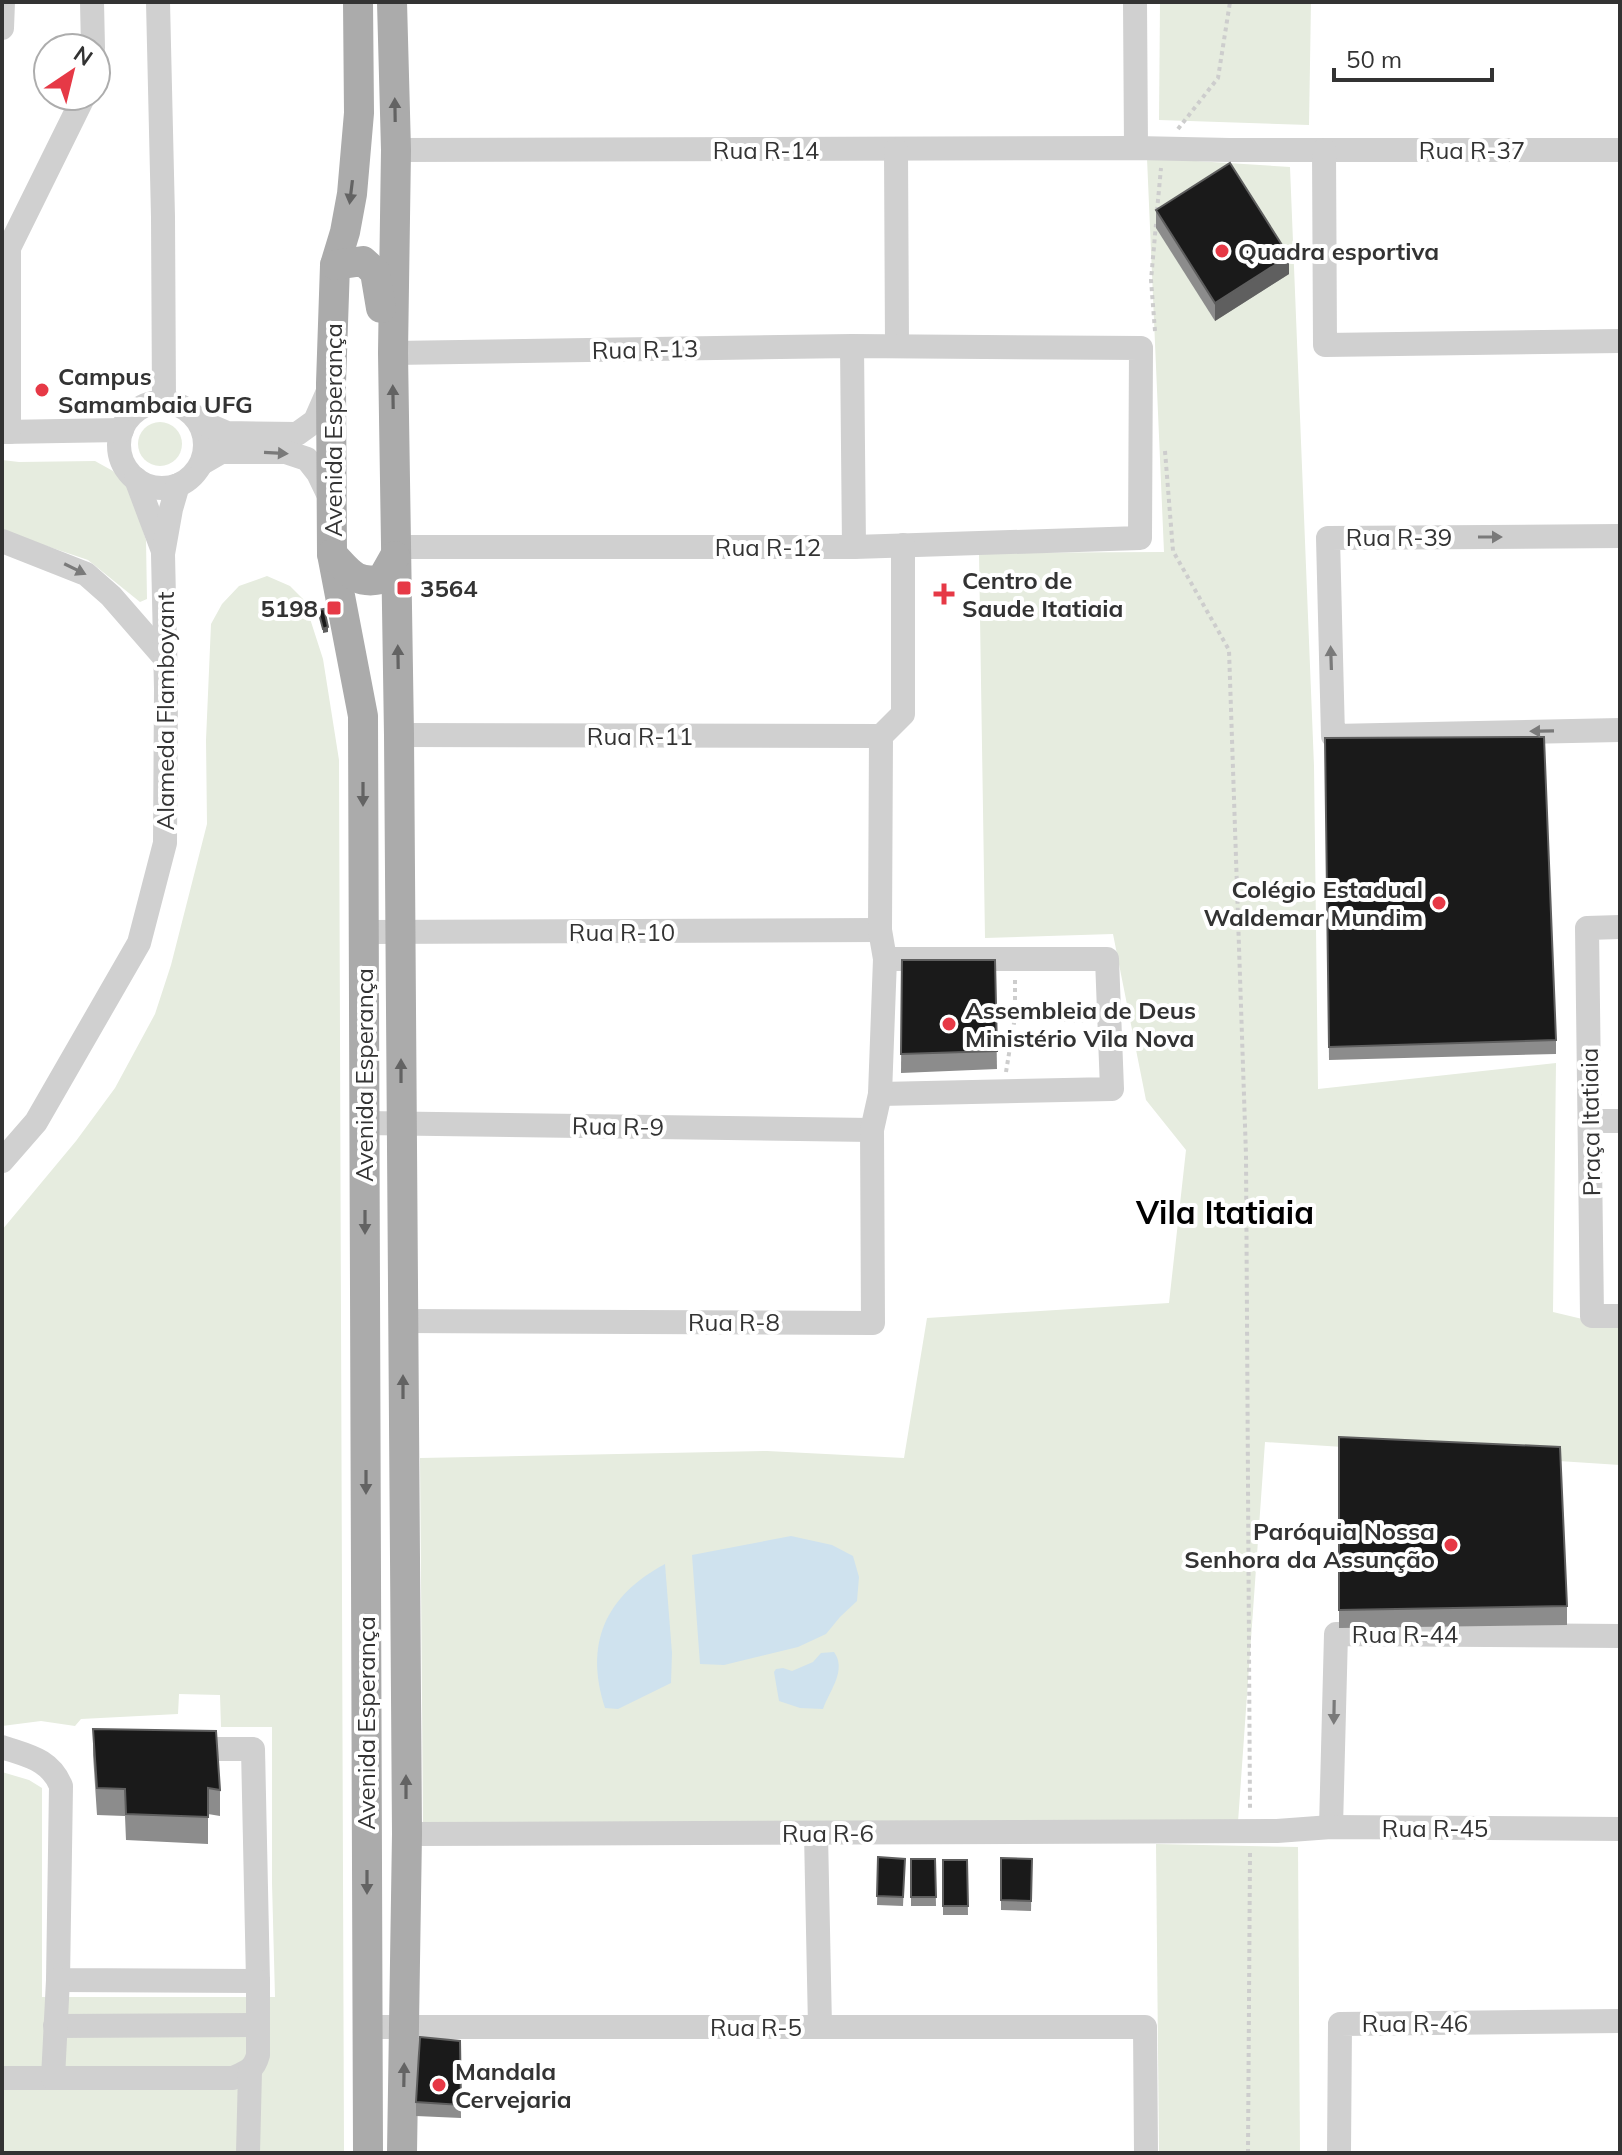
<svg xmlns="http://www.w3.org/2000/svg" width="1622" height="2155" viewBox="0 0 1622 2155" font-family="Mulish,sans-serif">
  <rect width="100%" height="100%" fill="#fff"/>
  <g fill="#e6ecdf">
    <path d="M1160 2H1311L1309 125 1159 120Z"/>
    <path d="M1147 158 1290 167 1314 766 1318 1089 1556 1063 1553 1312 1620 1328V1465L1265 1442 1238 1822H423L420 1458 767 1451 904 1458 927 1318 1169 1303 1186 1150 1146 1100 1113 934 985 938 979 553 1164 552Z"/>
    <circle cx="160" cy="444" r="22"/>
    <path d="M2 460 19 462 95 461 113 471 129 488 146 540 147 599 140 602 88 560 2 531Z"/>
    <path d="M267 576 290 586 304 600 323 659 339 760 344 2153H2V1772L29 1780 42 1788V1997H275L272 1883V1727H221L220 1695 179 1694 178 1714 81 1719 75 1726 41 1721 2 1726V1230L76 1141 115 1088 155 1014 171 965 207 824 206 740 211 624 222 604 239 586Z"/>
    <path d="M1156 1844 1298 1847 1300 2153H1159Z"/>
  </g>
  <g fill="#cfe2ee">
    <path d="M791 1536 832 1545 853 1556 859 1577 857 1601 840 1617 826 1634 798 1647 724 1665 700 1664 692 1555Z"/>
    <path d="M665 1564 672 1653 671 1683 618 1709 605 1708C584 1644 605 1596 665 1564Z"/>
    <path d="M834 1652C847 1670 830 1690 823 1709L800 1708 779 1701 774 1672 776 1669 783 1668 792 1671 813 1662 821 1653Z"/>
  </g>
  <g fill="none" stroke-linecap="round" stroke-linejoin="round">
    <g stroke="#cdcdcd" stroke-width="4" stroke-dasharray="4 4" stroke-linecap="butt">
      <path d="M1178 129 1218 78 1230 2"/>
      <path d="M1157 211 1161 168"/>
      <path d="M1155 331 1151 280 1156 224"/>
      <path d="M1165 451 1173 551 1229 650 1246 1155 1250 1811"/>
      <path d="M1015 980V1017"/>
      <path d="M1006 1072 1015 1017 1087 1021"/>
      <path d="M1248 2153 1250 1851"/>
    </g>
    <g stroke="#d0d0d0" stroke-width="24">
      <path d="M92 2 93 48"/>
      <path d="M158 2 163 217 164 401"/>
      <path d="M1135 2 1136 148"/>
      <path d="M2 28 3 2"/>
      <path d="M396 150 1136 148 1230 150H1620"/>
      <path d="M896 150 897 346"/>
      <path d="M1324 150 1325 345 1620 341"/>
      <path d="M852 346 854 547"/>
      <path d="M393 353 852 346 1141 348 1140 538 854 547H396"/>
      <circle cx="162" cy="445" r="43"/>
      <path d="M199 421 227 433 297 434 315 421 329 389"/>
      <path d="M2 432 122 430"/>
      <path d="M9 432V248L84 96"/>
      <path d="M202 463 221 452H286L307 459 318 473 331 500"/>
      <path d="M136 479 163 551"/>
      <path d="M1620 536 1328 538 1333 736 1620 730"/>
      <path d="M2 541 86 574 111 596 165 658"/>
      <path d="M399 735 881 736"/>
      <path d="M1620 927 1587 928 1592 1316H1620"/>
      <path d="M364 932 880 930"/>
      <path d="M880 1094 1112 1089 1107 959H885"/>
      <path d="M1590 1121H1620"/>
      <path d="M364 1123 872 1130"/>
      <path d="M2 1161 36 1122 139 943 165 843 166 689 163 554 171 509 178 485"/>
      <path d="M403 1321 873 1323 872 1130 880 1094 885 959 880 930 881 736 903 714V545"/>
      <path d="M2 1747C28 1756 50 1759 61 1786L58 1980 258 1981 253 1749H185"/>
      <path d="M1331 1827 1336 1634 1620 1636"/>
      <path d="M407 1834 1277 1831 1331 1827 1620 1829"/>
      <path d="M816 1834 820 2027"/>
      <path d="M55 2026 257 2025"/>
      <path d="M368 2027H1145L1146 2153"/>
      <path d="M2 2078H53L58 1980"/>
      <path d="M53 2078H233C247 2072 254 2070 258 2055V1981"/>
      <path d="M248 2153 250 2071"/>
      <path d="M1339 2153 1340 2024 1620 2021"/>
    </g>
    <g stroke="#ababab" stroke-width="30">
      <path d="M358 2 359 113 352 194 345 232 335 265 331 383 332 554 363 716 368 2153"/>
      <path d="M392 2 396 150 393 353 399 735 407 1834 402 2153"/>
      <path d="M335 265 363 261 375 272 381 308"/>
      <path d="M332 554C349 572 356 585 382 579L395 556"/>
    </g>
  </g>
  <g fill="#8c8c8c">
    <path d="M1156 210 1289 274 1215 321 1156 228Z"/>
    <path d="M1325 738 1556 1040V1054L1329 1060Z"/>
    <path d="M902 960H995L997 1069 901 1073Z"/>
    <path d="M1339 1437 1567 1606V1625L1339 1628Z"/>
    <path d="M93 1729 220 1790V1816L208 1814V1844L126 1840 125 1816 97 1815 93 1755Z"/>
    <path d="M878 1857 905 1859 903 1906 877 1905Z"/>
    <path d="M1001 1858 1032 1859 1031 1911 1001 1910Z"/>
    <path d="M911 1859H935L936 1906H911Z"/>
    <path d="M943 1860H967L968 1915H943Z"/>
    <path d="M460 2041 461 2118 416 2116V2102Z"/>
  </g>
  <g fill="#5f5f5f">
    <path d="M1289 256V274L1215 321V303Z"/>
    <path d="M328 627V632L323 633V629Z"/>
  </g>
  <g fill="#1a1a1a" stroke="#5f5f5f" stroke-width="2">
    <path d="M1230 163 1289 256 1215 303 1156 210Z"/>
    <path d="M324 609 328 627 323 629 318 610Z"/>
    <path d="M1544 737 1556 1040 1329 1047 1325 738Z"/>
    <path d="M902 960H995L997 1051 901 1054Z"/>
    <path d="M1339 1437 1560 1447 1567 1606 1339 1610Z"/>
    <path d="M93 1729 216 1731 220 1790 208 1788V1817L126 1814 125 1789 97 1788Z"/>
    <path d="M878 1857 905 1859 903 1897 877 1896Z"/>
    <path d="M1001 1858 1032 1859 1031 1901 1001 1900Z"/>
    <path d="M911 1859H935L936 1897H911Z"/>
    <path d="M943 1860H967L968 1906H943Z"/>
    <path d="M420 2037 460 2041 461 2105 416 2102Z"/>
  </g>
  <defs><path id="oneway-solid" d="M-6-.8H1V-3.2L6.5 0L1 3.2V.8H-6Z" transform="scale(2)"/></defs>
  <g fill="#636363">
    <use href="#oneway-solid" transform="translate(395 110) rotate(-91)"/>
    <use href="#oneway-solid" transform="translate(351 192) rotate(97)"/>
    <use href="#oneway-solid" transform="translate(393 397) rotate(-91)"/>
    <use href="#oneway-solid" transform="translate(398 657) rotate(-91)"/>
    <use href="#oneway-solid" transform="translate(363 794) rotate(90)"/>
    <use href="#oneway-solid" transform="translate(401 1071) rotate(-90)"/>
    <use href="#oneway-solid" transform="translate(365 1222) rotate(90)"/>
    <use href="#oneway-solid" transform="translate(403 1387) rotate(-90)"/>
    <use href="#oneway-solid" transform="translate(366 1482) rotate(90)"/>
    <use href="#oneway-solid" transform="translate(406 1787) rotate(-90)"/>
    <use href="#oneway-solid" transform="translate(367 1882) rotate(90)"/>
    <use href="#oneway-solid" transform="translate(404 2075) rotate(-89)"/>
  </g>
  <g fill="#7a7a7a">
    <use href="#oneway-solid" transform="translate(276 453) rotate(3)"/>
    <use href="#oneway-solid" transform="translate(1490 537)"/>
    <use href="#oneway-solid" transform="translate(75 569) rotate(26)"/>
    <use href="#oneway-solid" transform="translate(1331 658) rotate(-92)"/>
    <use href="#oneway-solid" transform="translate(1542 731) rotate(179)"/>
    <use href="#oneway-solid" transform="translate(1334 1712) rotate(91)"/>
  </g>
  <g fill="#e63946" stroke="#fff" stroke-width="3">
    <circle cx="1222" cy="251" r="8"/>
    <circle cx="42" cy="390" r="8"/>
    <rect x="396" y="580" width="16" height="16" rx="4"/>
    <path d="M940 582h8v8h8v8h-8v8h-8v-8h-8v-8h8z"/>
    <rect x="326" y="600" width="16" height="16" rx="4"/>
    <circle cx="1439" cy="903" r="8"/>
    <circle cx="949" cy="1024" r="8"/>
    <circle cx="1451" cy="1545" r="8"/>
    <circle cx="439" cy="2085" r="8"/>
  </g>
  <g text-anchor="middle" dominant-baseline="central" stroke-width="8" stroke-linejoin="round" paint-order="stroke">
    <g font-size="24" fill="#333" stroke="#fff">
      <text x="766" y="150">Rua R-14</text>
      <text x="1472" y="150">Rua R-37</text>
      <text transform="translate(645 349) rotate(-1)">Rua R-13</text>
      <text transform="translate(333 430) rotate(-90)">Avenida Esperança</text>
      <text x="1399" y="537">Rua R-39</text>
      <text x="768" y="547">Rua R-12</text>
      <text transform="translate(165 711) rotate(-90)">Alameda Flamboyant</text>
      <text x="640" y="736">Rua R-11</text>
      <text x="622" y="932">Rua R-10</text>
      <text transform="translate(364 1075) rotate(-90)">Avenida Esperança</text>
      <text transform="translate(1590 1122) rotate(-91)">Praça Itatiaia</text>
      <text transform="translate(618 1126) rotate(1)">Rua R-9</text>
      <text x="734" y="1322">Rua R-8</text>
      <text x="1405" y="1634">Rua R-44</text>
      <text transform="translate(366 1723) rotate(-90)">Avenida Esperança</text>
      <text x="1435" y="1828">Rua R-45</text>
      <text x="828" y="1833">Rua R-6</text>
      <text x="1415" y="2023">Rua R-46</text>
      <text x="756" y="2027">Rua R-5</text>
    </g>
    <g font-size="24" font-weight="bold" fill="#333" stroke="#fff" text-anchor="start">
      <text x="1238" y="251">Quadra esportiva</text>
      <text x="58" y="376">Campus<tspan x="58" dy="28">Samambaia UFG</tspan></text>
      <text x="962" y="580">Centro de<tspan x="962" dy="28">Saude Itatiaia</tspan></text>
      <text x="420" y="588">3564</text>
      <text x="318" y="608" text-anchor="end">5198</text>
      <text x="1423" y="889" text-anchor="end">Colégio Estadual<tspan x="1423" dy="28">Waldemar Mundim</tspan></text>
      <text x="965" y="1010">Assembleia de Deus<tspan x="965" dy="28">Ministério Vila Nova</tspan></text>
      <text x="1435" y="1531" text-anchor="end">Paróquia Nossa<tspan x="1435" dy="28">Senhora da Assunção</tspan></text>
      <text x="455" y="2071">Mandala<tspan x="455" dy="28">Cervejaria</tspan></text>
    </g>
    <g font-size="32" font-weight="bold" fill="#000" stroke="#fff">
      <text x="1225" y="1212">Vila Itatiaia</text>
    </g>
  </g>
  <rect width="1622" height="2155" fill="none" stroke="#333333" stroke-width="8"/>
  <g transform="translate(72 72) rotate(35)"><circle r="38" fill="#ffffff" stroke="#adadad" stroke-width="2"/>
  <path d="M0-6L14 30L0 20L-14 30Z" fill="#e63946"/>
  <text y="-12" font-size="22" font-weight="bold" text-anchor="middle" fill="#333333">N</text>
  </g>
  <path d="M1334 68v12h158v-12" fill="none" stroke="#333333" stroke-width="4"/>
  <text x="1346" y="68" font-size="24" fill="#333333" stroke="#ffffff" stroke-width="6" paint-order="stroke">50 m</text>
</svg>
